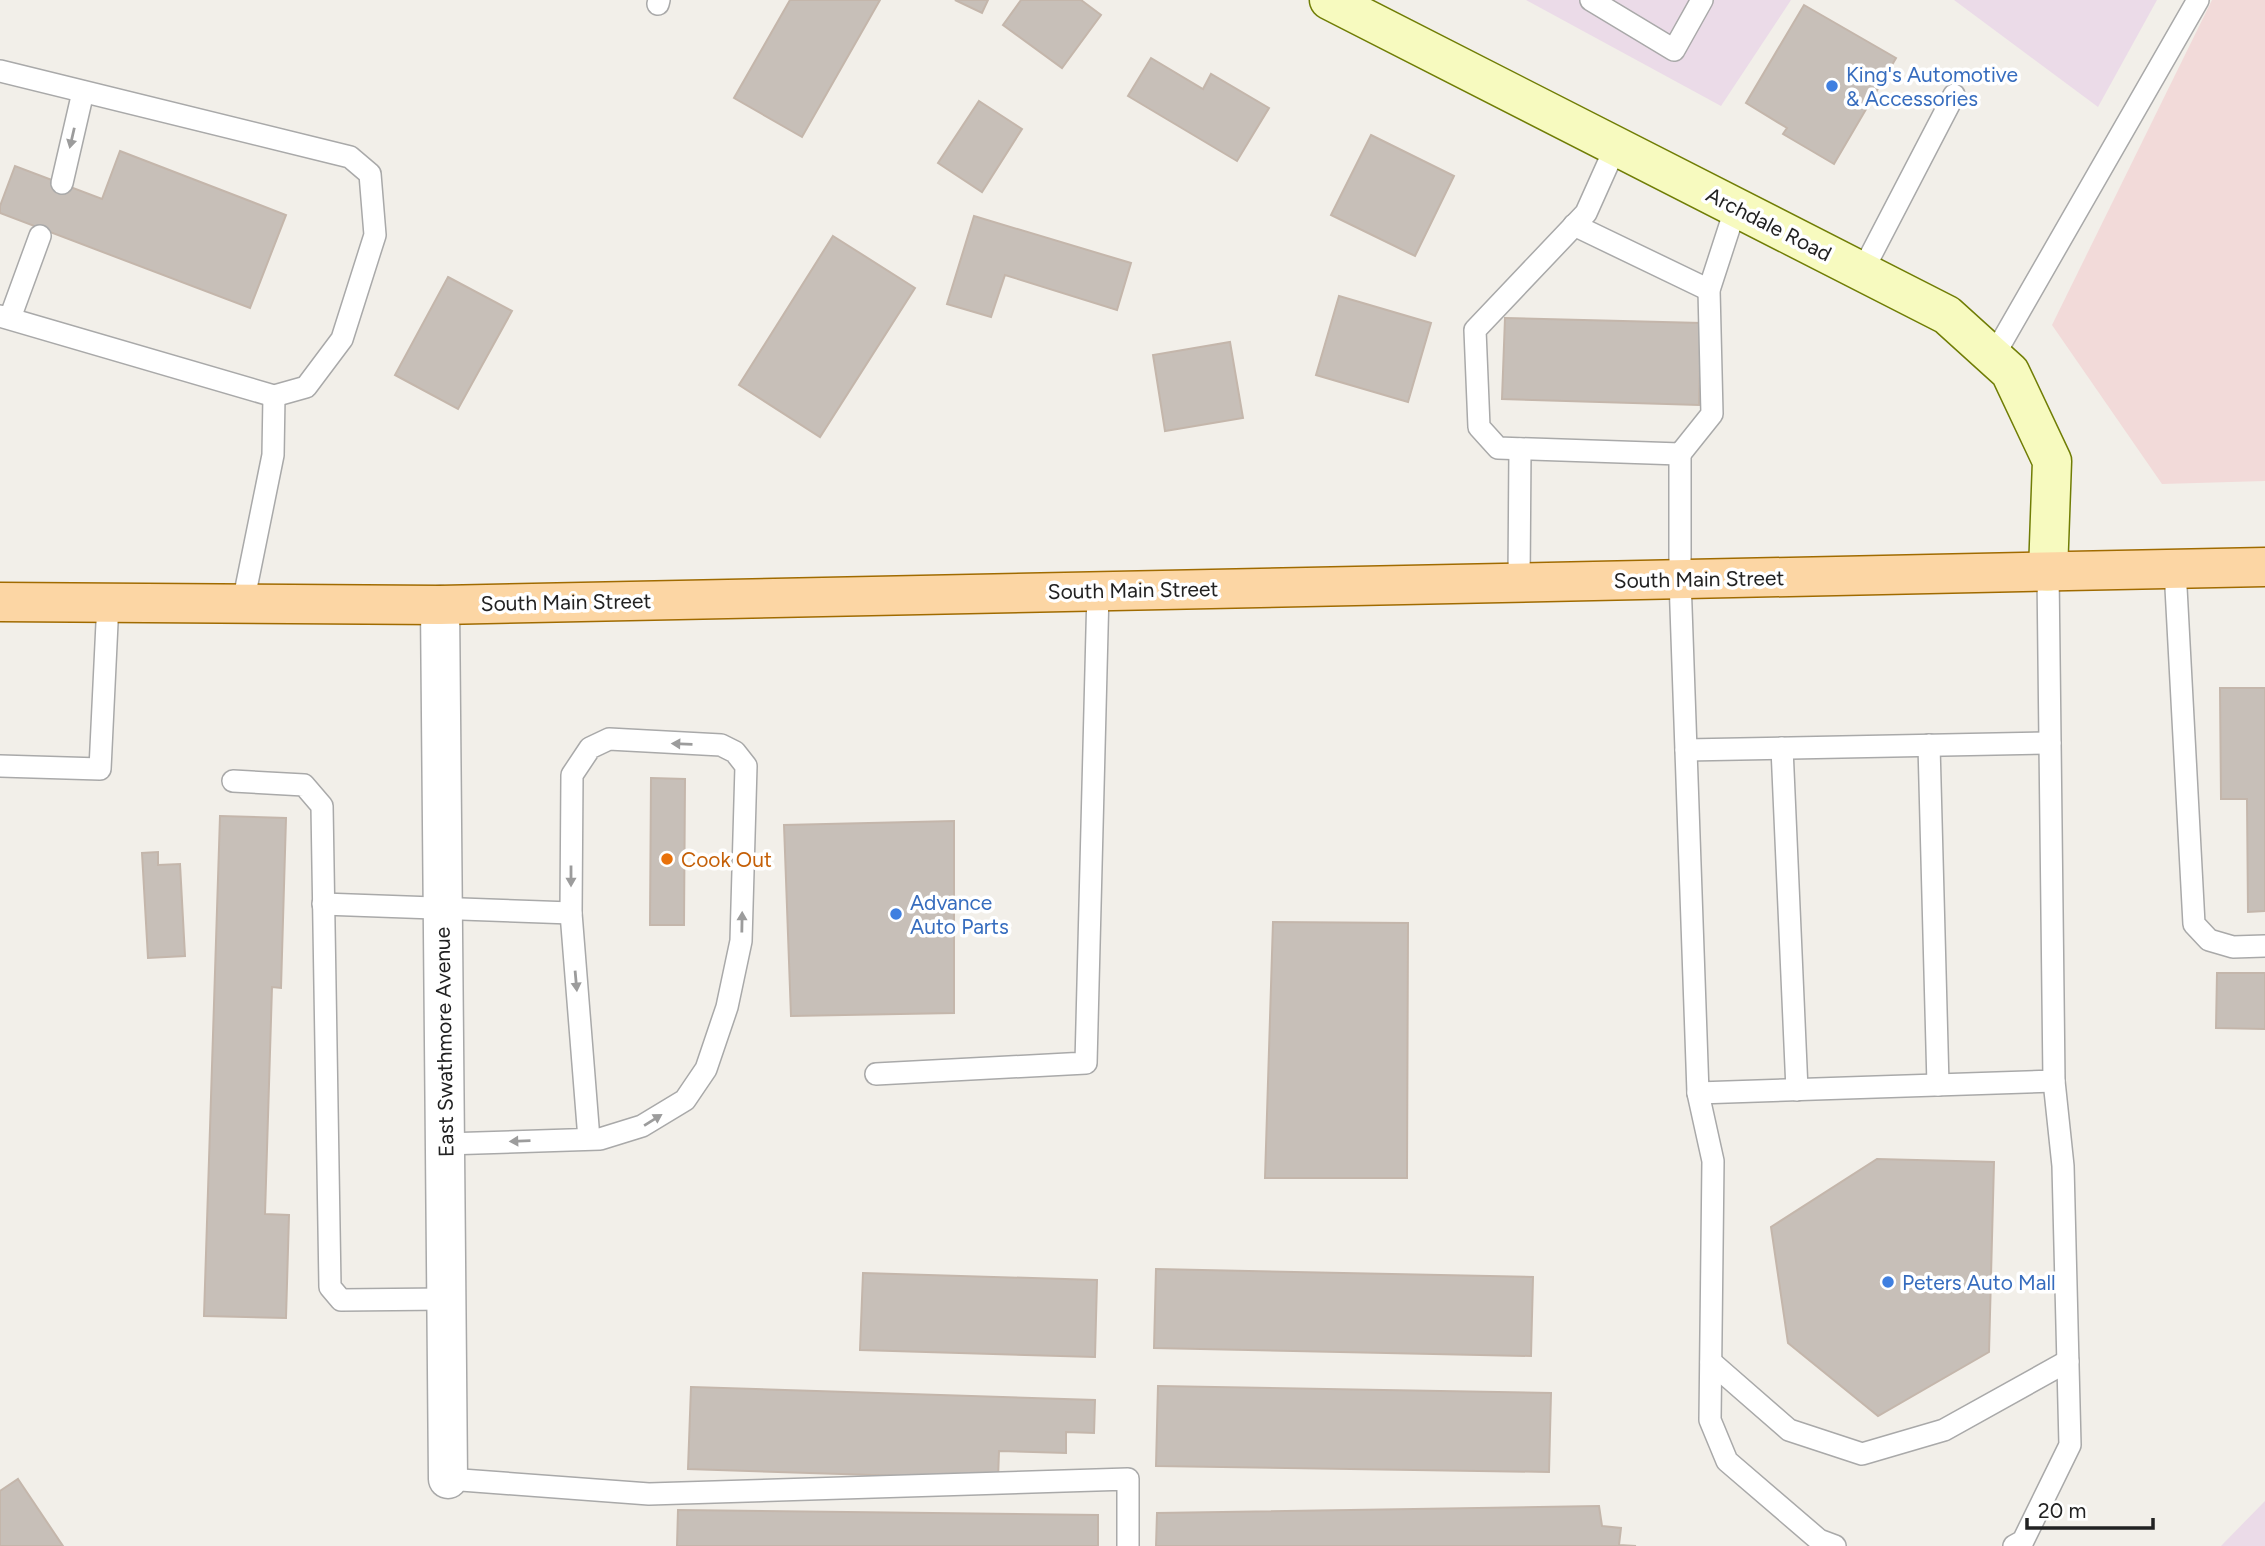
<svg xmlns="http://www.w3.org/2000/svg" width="2265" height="1546" viewBox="0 0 2265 1546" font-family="Figtree,sans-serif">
  <rect width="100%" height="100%" fill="#f2efe9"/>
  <path fill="#f2dad9" d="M2212 0H2265V481L2162 484 2052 325Z"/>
  <g fill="#ebdbe8">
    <path d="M1526 0H1791L1721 106Z"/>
    <path d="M1954 0H2157L2098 107Z"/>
    <path d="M2265 1501V1546H2221Z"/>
  </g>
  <g fill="#c7bfb8" stroke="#c4b6ab" stroke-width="2">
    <path d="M790 0H880L802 137 734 98Z"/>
    <path d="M955 0H988L982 13Z"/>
    <path d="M1021 0H1081L1101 15 1062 68 1003 25Z"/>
    <path d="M1804 5 1896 58 1834 164 1783 134 1787 128 1746 103Z"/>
    <path d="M1151 58 1203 89 1211 74 1269 108 1237 161 1128 96Z"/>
    <path d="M979 101 1022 129 982 192 938 163Z"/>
    <path d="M1371 135 1454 176 1415 256 1331 215Z"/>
    <path d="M120 151 286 215 250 308 0 213V206L15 166 102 199Z"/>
    <path d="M974 216 1131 263 1117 310 1005 275 991 317 947 304Z"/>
    <path d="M833 236 915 288 820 437 739 385Z"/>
    <path d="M448 277 512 311 458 409 395 375Z"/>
    <path d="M1339 296 1431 323 1408 402 1316 375Z"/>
    <path d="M1505 318 1701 323 1699 405 1502 399Z"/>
    <path d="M1230 342 1243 418 1165 431 1153 355Z"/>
    <path d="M2220 688H2265V911L2248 912 2247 799H2221Z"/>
    <path d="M651 778 685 779 684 925H650Z"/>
    <path d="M220 816 286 818 281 988 272 987 265 1214 289 1215 286 1318 204 1316Z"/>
    <path d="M954 821V1013L791 1016 784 825Z"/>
    <path d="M158 852V865L180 864 185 956 148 958 142 853Z"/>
    <path d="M1273 922 1408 923 1407 1178H1265Z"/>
    <path d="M2217 973H2265V1029L2216 1028Z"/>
    <path d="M1877 1159 1994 1162 1989 1352 1878 1416 1788 1343 1771 1227Z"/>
    <path d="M1156 1269 1533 1277 1531 1356 1154 1348Z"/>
    <path d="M863 1273 1097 1280 1095 1357 860 1350Z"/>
    <path d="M1158 1386 1551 1393 1549 1472 1156 1466Z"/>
    <path d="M691 1387 1095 1400 1094 1433 1066 1432V1453L999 1451 998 1479 688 1469Z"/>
    <path d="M18 1479 63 1546H0V1491Z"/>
    <path d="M1599 1506 1602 1526 1621 1528 1619 1545 1636 1546H1156L1157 1513Z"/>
    <path d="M678 1510 1098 1515V1546H677Z"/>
  </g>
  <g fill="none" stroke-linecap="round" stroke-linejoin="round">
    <g stroke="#a9a9a9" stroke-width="24">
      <g id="service">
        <path d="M1591 0 1674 50 1702 0"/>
        <path d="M658 4 659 0"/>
        <path d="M0 71 350 157 370 174 375 235 342 339 306 387 274 396 0 316"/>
        <path d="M1616 146 1586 213 1475 330 1479 427 1498 448 1680 454 1712 414 1709 290 1736 207"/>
        <path d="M62 183 83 92"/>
        <path d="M1574 225 1709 290"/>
        <path d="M1862 272 1954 95"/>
        <path d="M10 318 40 236"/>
        <path d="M1993 357 2198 0"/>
        <path d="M1680 454V579L1698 1093 2054 1081 2048 572"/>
        <path d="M2175 569 2194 924 2209 940 2233 947 2265 946"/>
        <path d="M1519 582 1520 449"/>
        <path d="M243 603 273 455 274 396"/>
        <path d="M1929 745 1938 1085"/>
        <path d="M1782 748 1797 1090"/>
        <path d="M1686 750 2050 743"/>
        <path d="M0 766 100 769 108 602"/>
        <path d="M233 781 304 785 322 806 330 1287 341 1300 446 1299"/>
        <path d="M323 904 571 913"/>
        <path d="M876 1074 1086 1063 1098 591"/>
        <path d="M1698 1093 1713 1161 1710 1420 1727 1461 1819 1540 1835 1546"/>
        <path d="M445 1144 600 1139 642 1126 685 1100 706 1069 727 1007 741 941 746 766 735 752 721 745 609 739 590 748 572 775 571 913 589 1139"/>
        <path d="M1711 1362 1789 1430 1862 1454 1944 1430 2068 1361"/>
        <path d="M448 1479 649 1494 1128 1479V1546"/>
        <path d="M2014 1546 2023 1541 2070 1445 2063 1166 2054 1081"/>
      </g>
    </g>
    <g stroke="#a9a9a9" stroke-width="41">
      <path id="minor" d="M440 605 448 1479"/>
    </g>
    <g stroke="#707d05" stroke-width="41">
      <path id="secondary" d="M1329 0 1947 315 2010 372 2052 461 2048 572"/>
    </g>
    <g stroke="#a06b00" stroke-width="41">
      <path id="primary" d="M0 602 440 605 2265 567"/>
    </g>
    <use href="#service" stroke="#fff" stroke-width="21"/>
    <use href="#minor" stroke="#fff" stroke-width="38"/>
    <use href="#secondary" stroke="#f7fabf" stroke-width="38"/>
    <use href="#primary" stroke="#fcd6a4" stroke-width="38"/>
  </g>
  <defs><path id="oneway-solid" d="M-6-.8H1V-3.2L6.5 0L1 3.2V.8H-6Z" transform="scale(1.75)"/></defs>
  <g fill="#9c9c9c">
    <use href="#oneway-solid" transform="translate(72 138) rotate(103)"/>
    <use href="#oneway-solid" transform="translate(682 744) rotate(-178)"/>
    <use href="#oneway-solid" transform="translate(571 876) rotate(90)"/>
    <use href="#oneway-solid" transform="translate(742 922) rotate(-89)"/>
    <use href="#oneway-solid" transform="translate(576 981) rotate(85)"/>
    <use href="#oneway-solid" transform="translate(653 1120) rotate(-32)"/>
    <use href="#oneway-solid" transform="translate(520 1141) rotate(178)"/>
  </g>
  <g fill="#3f7fe0" stroke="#fff" stroke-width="2.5">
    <circle cx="1832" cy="86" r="7"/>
    <circle cx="896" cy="914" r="7"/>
    <circle cx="1888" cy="1282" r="7"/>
  </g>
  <circle fill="#e8710a" stroke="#fff" stroke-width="2.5" cx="667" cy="859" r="7"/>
  <g text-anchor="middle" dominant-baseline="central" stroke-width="7" stroke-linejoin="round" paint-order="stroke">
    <g font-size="21" fill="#366cbe" stroke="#fff" text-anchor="start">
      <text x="1846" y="74">King's Automotive<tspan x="1846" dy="24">&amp; Accessories</tspan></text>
      <text x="910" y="902">Advance<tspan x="910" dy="24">Auto Parts</tspan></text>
      <text x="1902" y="1282">Peters Auto Mall</text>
    </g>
    <g font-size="21" fill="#222" stroke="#fff">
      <text transform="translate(1769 224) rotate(27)">Archdale Road</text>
      <text transform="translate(1699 579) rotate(-1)">South Main Street</text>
      <text transform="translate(1133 590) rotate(-1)">South Main Street</text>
      <text transform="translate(566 602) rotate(-1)">South Main Street</text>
      <text transform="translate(444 1042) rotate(-91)">East Swathmore Avenue</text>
    </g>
    <g font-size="21" fill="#c56008" stroke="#fff" text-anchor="start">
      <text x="681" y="859">Cook Out</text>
    </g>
  </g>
  <path d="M2027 1518v10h126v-10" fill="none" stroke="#222222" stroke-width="3.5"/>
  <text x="2038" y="1518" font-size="21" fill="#222222" stroke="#ffffff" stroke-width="5" paint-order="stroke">20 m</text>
</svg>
